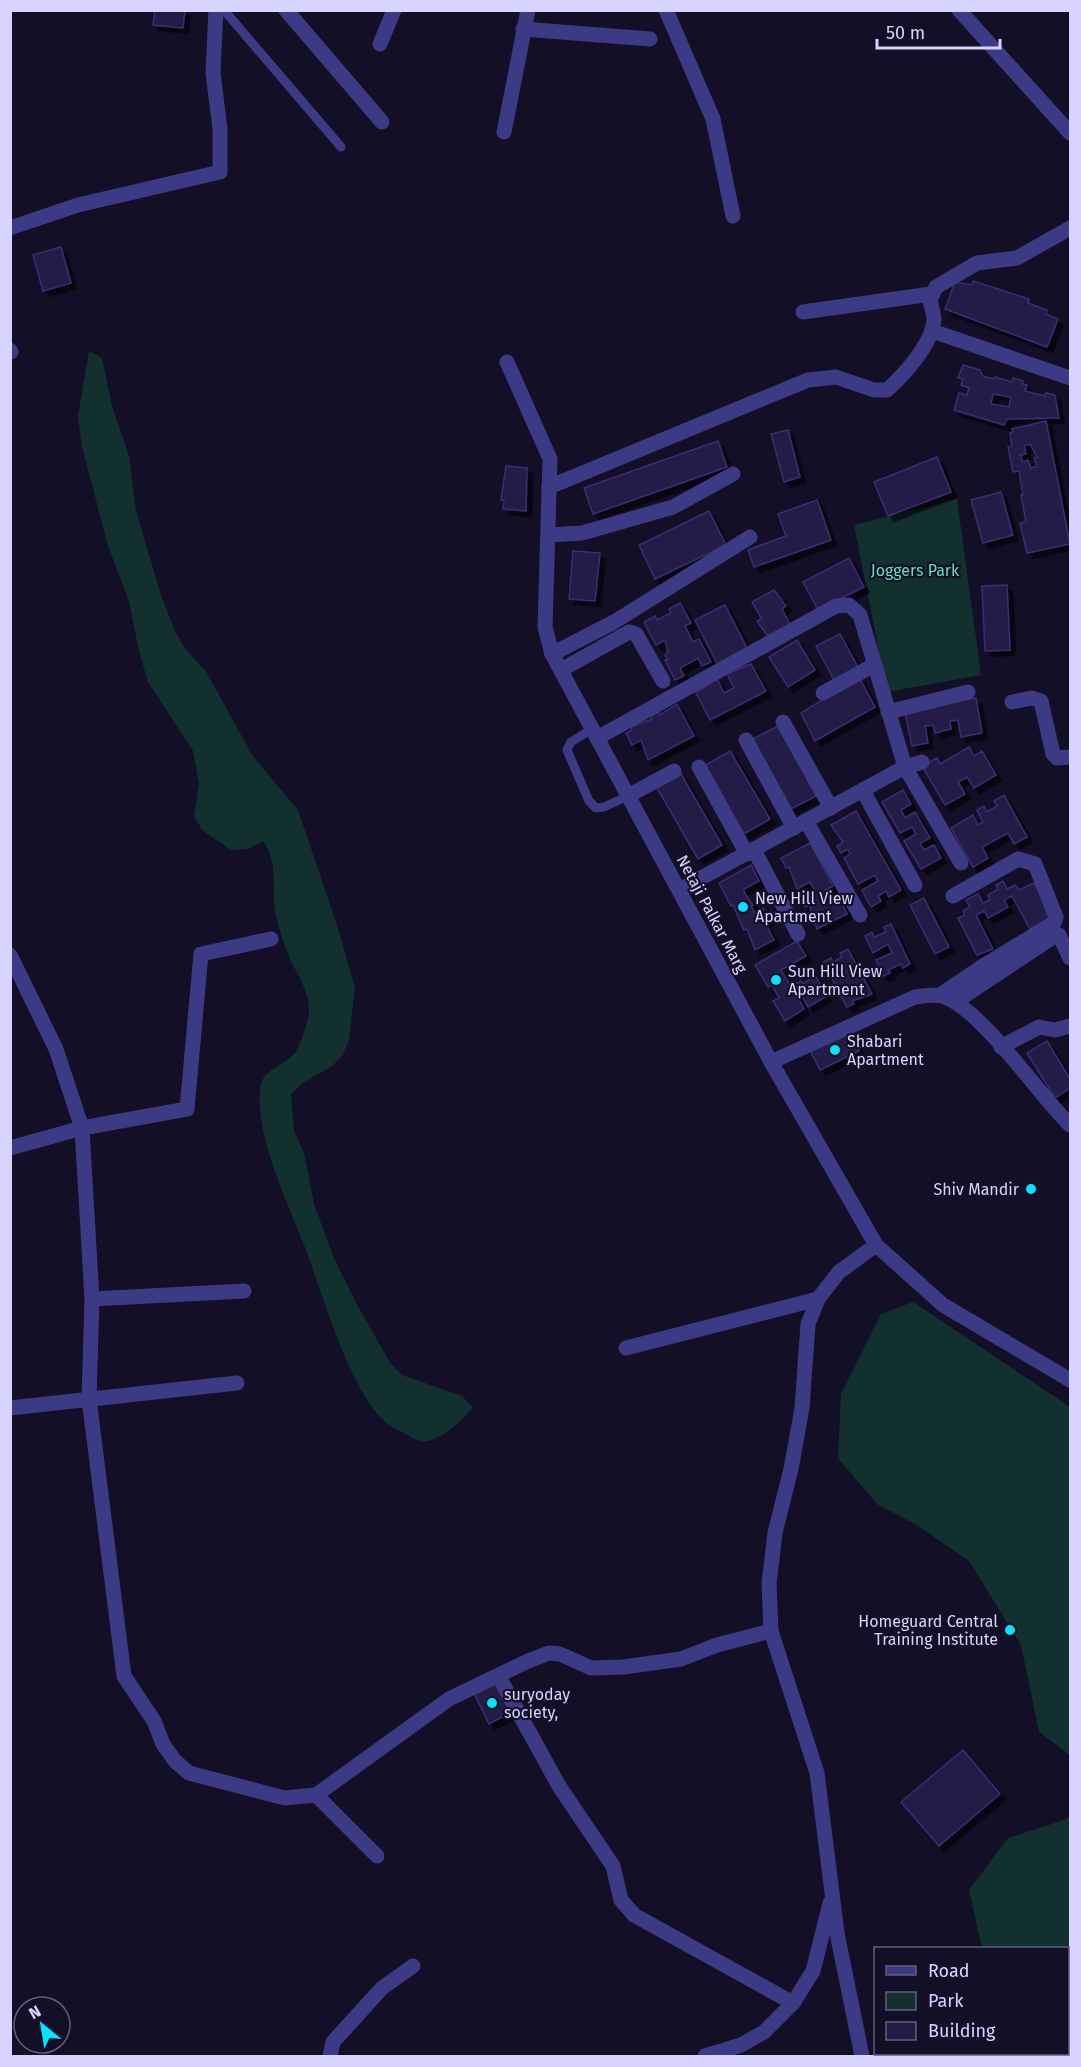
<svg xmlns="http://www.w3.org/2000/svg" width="1081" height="2067" viewBox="0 0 1081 2067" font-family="'Fira Sans',sans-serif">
  <defs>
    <filter id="shadow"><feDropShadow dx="5.5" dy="5.5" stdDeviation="0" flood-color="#0009"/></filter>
  </defs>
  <rect width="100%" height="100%" fill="#130f26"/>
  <g fill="#12302f">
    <path d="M89 351 102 358 112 406 129 456 136 511 161 595 175 631 184 647 207 673 252 755 298 810 338 928 355 988 349 1040 343 1055 332 1066 303 1083 291 1094 294 1131 304 1152 314 1204 333 1256 356 1303 391 1364 402 1375 462 1396 473 1407C462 1420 436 1447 417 1440 409 1437 401 1431 393 1427 353 1406 321 1288 304 1245 288 1202 255 1137 260 1089 262 1069 281 1068 293 1055 299 1049 303 1035 306 1026 314 1004 304 986 294 967 286 952 278 927 275 911 272 886 278 861 263 841L248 849 231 850 202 830 194 816 199 784 193 751 148 682 139 651 129 601 108 546 82 447 78 416Z"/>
    <path d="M957 499 981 675 887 692 854 525Z"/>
    <path d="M913 1302 1070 1407V1755L1039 1732 1021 1645 969 1561 917 1525 877 1504 838 1458 841 1394 881 1314Z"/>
    <path d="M1070 1815V2048L1068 2045V1948H982L969 1890 1008 1838 1067 1819Z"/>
  </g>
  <g fill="#241b47" stroke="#3b2d73" stroke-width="1.5" fill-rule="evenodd" filter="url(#shadow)">
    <path d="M155 10H185L183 28 153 25Z"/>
    <path d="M61 247 71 283 43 291 33 255Z"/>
    <path d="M973 281 1029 299 1028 303 1047 310 1046 314 1058 319 1047 347 945 309 955 282 972 285Z"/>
    <path d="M963 365 980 370 983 376 994 379 995 377 1012 382 1013 378 1023 381 1022 384 1027 385 1025 391 1045 396 1046 393 1055 395 1059 418 1007 419 1004 425 954 410 959 393 967 395 969 388 961 385 963 379 958 378ZM993 394 1011 397 1009 407 991 404Z"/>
    <path d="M1046 421 1070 544 1027 553 1020 523 1026 522 1021 495H1023L1019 471 1013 472 1008 447 1012 446 1010 433 1013 432 1012 429ZM1030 444 1037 457 1034 458 1037 466 1031 468 1028 460 1023 462 1020 455 1026 454 1024 446Z"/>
    <path d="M788 430 800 477 784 482 771 434Z"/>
    <path d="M718 441 727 467 593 514 584 488Z"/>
    <path d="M937 457 951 492 888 516 874 482Z"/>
    <path d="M506 466 527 468 526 511 503 509 504 500H501Z"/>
    <path d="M1001 492 1013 535 983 543 971 500Z"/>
    <path d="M817 500 831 540 754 567 748 550 786 536 778 514Z"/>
    <path d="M709 511 726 545 655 579 639 545Z"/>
    <path d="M573 551 600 553 595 601 569 599Z"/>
    <path d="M849 558 864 587 818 610 803 582Z"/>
    <path d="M1007 585 1010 650 985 651 982 586Z"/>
    <path d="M774 590 786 606 782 609 791 626 769 638 757 621 762 619 752 602Z"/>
    <path d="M680 603 691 623 685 626 693 642 699 639 711 662 702 666 698 658 680 668 684 676 675 680 665 660 668 659 665 655 668 653 665 640 656 645 644 622 655 616 657 620 671 613 669 609Z"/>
    <path d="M725 605 748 650 718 665 695 620Z"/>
    <path d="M840 634 858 667 834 680 816 646Z"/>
    <path d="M797 640 815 670 788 687 769 657Z"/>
    <path d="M751 664 766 691 710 720 696 693 717 679 724 693 734 688 727 674Z"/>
    <path d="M859 677 875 707 815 741 801 713Z"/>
    <path d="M976 698 982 733 961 737 958 720 950 721 951 729 935 733 933 725 925 726 928 743 912 746 905 712Z"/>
    <path d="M677 704 694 736 648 760 641 740 632 745 626 733 632 730 631 727 652 719 650 715 658 711 660 715Z"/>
    <path d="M780 725 818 795 789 810 751 740Z"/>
    <path d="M969 747 974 756 982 751 996 775 974 788 967 777 958 782 965 794 945 805 922 766 937 758 940 764Z"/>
    <path d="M730 751 770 819 744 834 704 766Z"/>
    <path d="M681 774 722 845 698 859 657 788Z"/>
    <path d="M903 790 911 804 901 810 905 818 915 812 930 838 920 843 924 850 934 845 941 858 921 869 904 841 916 834 912 827 900 833 882 802Z"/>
    <path d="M1004 795 1027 837 1014 844 1008 833 982 847 988 858 973 867 951 828 973 815 978 825 983 822 977 810 984 806 987 812 997 806 994 801Z"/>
    <path d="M856 811 901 890 889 897 886 891 878 896 881 901 871 907 862 890 878 881 875 875 858 884 844 858 850 854 848 849 841 853 837 846 843 842 831 825Z"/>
    <path d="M810 843 833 886 825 890 830 900 838 895 847 914 817 929 809 905 805 907 801 898 815 891 810 882 797 889 789 867 786 868 781 858Z"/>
    <path d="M751 865 759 881 744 889V892L753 905 751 906 755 913 763 908 769 919 764 921 774 940 755 950 747 929 744 930 733 905 731 906 719 883Z"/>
    <path d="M1003 881 1007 889 1015 885 1019 890 1034 883 1052 917 1030 929 1012 896 1004 900 1008 907 988 918 984 911 976 915 993 949 977 955 958 918 965 915 963 911 970 907 966 900 978 894 983 903 990 900 988 895 998 889 996 885Z"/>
    <path d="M924 898 949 947 935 954 910 905Z"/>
    <path d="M891 924 910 964 903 968 901 964 888 970 890 973 883 976 876 960 892 953 888 944 873 953 865 936 872 932 874 937 886 932 884 927Z"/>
    <path d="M797 941 806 956 781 970 791 987 801 981 803 984 815 975 827 996 808 1007 802 996 798 998 804 1009 785 1021 773 1001 779 998 772 985 768 987 755 965Z"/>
    <path d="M848 949 872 994 852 1001 854 1004 847 1007 823 962 831 958 833 962 842 957 840 953Z"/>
    <path d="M849 1031 859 1051 820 1070 810 1050Z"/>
    <path d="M1047 1041 1070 1079V1088L1055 1098 1027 1053Z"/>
    <path d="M495 1683 510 1713 489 1724 474 1693Z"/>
    <path d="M963 1750 1000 1794 939 1846 901 1802Z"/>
  </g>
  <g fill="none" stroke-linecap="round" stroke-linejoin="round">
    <g stroke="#3d3a85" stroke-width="9">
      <path d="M224 10 341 147"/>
      <path d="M592 729 571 742 567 750 589 801 596 808 604 807 628 796"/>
    </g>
    <g stroke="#3d3a85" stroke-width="15">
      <path d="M286 10 382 122"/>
      <path d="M666 10 713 119 733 216"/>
      <path d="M959 10 1070 133"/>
      <path d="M523 29 650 39"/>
      <path d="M380 44 394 10"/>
      <path d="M504 132 528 10"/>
      <path d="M10 228 78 205 220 172V129L213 73 216 10"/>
      <path d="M803 312 931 294"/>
      <path d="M941 334 1070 378"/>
      <path d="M10 350 11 352"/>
      <path d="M507 362 550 459 545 627 552 654 771 1062 876 1245 943 1305 1070 1380"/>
      <path d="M549 487 808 380 836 377 874 390H887C904 375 933 343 934 319 934 313 931 306 930 300L936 287 977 263 1017 258 1070 228"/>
      <path d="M548 535 582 533 673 507 733 474"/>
      <path d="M552 654 614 622 750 537"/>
      <path d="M561 670 629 632 636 634 663 681"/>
      <path d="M823 693 874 665"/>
      <path d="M1012 702 1032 698 1041 701 1053 754 1057 758 1070 757"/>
      <path d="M888 712 968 692"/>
      <path d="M783 722 831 808"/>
      <path d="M597 738 836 606 849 605 860 615 905 767 679 890"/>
      <path d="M746 740 794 828"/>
      <path d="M922 762 905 767 961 863"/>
      <path d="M699 767 747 854"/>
      <path d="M863 791 915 885"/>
      <path d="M628 796 674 771"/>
      <path d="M806 821 860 915"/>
      <path d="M754 850 798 934"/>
      <path d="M10 955 56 1049 82 1128 92 1299 89 1399 124 1676 154 1721 163 1744 175 1761 189 1773 285 1798 316 1795 449 1699 528 1661 549 1653 560 1654 591 1668 623 1667 681 1659 717 1645 771 1631"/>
      <path d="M940 995 983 966 1054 923 1056 917 1035 864 1018 859 953 896"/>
      <path d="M955 1002 1053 937 1059 935 1070 958"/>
      <path d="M1001 1047 1039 1027 1055 1030 1070 1026"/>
      <path d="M771 1062 915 997C923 996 934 994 942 996 979 1006 1039 1095 1070 1125"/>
      <path d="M10 1148 82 1128 187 1109 201 954 271 939"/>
      <path d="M92 1299 244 1291"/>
      <path d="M626 1348 818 1299"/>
      <path d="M10 1408 237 1383"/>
      <path d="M499 1677 559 1786 613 1866 621 1900 634 1915 793 2003"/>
      <path d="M316 1795 377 1856"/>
      <path d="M1045 2054 1050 2056"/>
      <path d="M330 2056 333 2042 382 1988 413 1966"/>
      <path d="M705 2056 741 2045 764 2032 793 2003 813 1971 830 1903"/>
      <path d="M862 2056 837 1933 817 1773 771 1631 769 1583 775 1533 791 1469 802 1408 808 1324 818 1299 839 1272 876 1245"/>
      <path d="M978 2056 985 2054"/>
    </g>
  </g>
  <g fill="#00e5ff" stroke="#130f26" stroke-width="2">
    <circle cx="743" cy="907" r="6"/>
    <circle cx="776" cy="980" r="6"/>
    <circle cx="835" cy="1050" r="6"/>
    <circle cx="1031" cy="1189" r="6"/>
    <circle cx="1010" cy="1630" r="6"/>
    <circle cx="492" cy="1703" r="6"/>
  </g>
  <g text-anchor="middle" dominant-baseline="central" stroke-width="4.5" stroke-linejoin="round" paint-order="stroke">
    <g font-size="16" fill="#5fe0c0" stroke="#130f26">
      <text x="915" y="570">Joggers Park</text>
    </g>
    <g font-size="16" fill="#d9d4ff" stroke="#130f26" text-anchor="start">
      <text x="755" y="898">New Hill View<tspan x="755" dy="18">Apartment</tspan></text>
      <text x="788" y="971">Sun Hill View<tspan x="788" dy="18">Apartment</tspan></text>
      <text x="847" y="1041">Shabari<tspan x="847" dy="18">Apartment</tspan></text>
      <text x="1019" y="1189" text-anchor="end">Shiv Mandir</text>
      <text x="998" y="1621" text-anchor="end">Homeguard Central<tspan x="998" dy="18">Training Institute</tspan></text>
      <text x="504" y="1694">suryoday<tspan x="504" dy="18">society,</tspan></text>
    </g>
    <g font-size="16" fill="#d9d4ff" stroke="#130f26">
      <text transform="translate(712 914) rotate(62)">Netaji Palkar Marg</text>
    </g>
  </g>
  <rect width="1081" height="2067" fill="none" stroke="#d9d4ff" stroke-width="24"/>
  <rect x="874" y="1947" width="195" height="108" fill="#130f26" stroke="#625e7d" stroke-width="1.5"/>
  <rect x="886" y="1966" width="30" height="9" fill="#3d3a85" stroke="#625e7d" stroke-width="1.5"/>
  <text x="928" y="1977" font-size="18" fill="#d9d4ff">Road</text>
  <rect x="886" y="1992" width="30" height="18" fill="#12302f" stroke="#625e7d" stroke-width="1.5"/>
  <text x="928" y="2007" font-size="18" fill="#d9d4ff">Park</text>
  <rect x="886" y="2022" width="30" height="18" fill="#241b47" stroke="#625e7d" stroke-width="1.5"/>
  <text x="928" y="2037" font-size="18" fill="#d9d4ff">Building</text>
  <g transform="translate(42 2025) rotate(330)"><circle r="28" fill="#130f26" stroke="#625e7d" stroke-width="1.5"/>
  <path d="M0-4.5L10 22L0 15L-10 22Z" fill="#00e5ff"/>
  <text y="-9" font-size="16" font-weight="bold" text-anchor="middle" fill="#d9d4ff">N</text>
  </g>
  <path d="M877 39v9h123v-9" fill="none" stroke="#d9d4ff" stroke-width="3"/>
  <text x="886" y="39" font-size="18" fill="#d9d4ff" stroke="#130f26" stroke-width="4.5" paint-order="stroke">50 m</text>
</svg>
